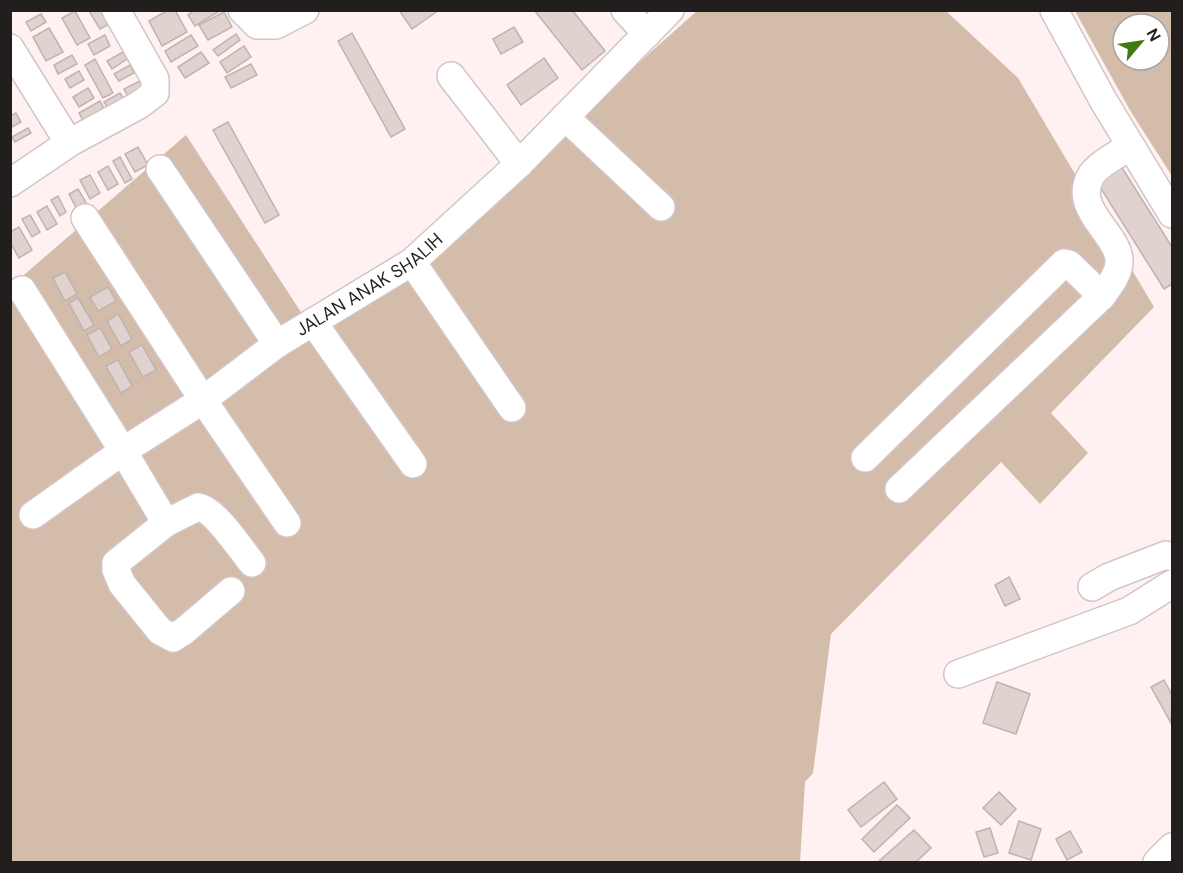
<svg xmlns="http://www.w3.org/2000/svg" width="1183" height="873" viewBox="0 0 1183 873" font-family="'DM Sans',sans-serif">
  <rect width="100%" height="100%" fill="#fff0f1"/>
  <g fill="#d3bca9" fill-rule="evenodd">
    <path d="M945 10 1018 78 1154 307 1051 413 1088 453 1040 504 1001 462 831 634 813 773 805 782 800 862H11L10 287 186 135 306 320 373 299 697 11Z"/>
    <path d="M1075 11H1172V176L1131 112ZM1123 24H1159V60H1123Z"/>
  </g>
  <g fill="#e0d3cf" stroke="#bfb3af" stroke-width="1.5">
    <path d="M104 10 111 23 100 29 89 11Z"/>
    <path d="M168 10H175L187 32 162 46 149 21Z"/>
    <path d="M195 10H217L218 12 195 26 188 15Z"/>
    <path d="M399 10H439L412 29Z"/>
    <path d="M534 10H572L605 51 582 70Z"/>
    <path d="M75 11 90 38 77 45 62 18Z"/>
    <path d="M224 12 232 27 208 40 199 25Z"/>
    <path d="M41 14 46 22 31 31 26 22Z"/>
    <path d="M514 27 523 42 501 54 493 39Z"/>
    <path d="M49 28 63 52 46 61 33 37Z"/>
    <path d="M352 33 405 129 391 137 338 41Z"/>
    <path d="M236 34 240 40 218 56 213 50Z"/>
    <path d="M105 35 110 46 94 55 88 44Z"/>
    <path d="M191 35 198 46 171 62 165 51Z"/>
    <path d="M244 46 251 57 227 73 220 62Z"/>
    <path d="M123 52 127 59 112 69 107 61Z"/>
    <path d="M201 52 209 63 185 78 178 67Z"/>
    <path d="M72 55 77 64 58 74 54 65Z"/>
    <path d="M544 58 558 78 521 105 507 85Z"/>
    <path d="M95 59 113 93 103 98 85 65Z"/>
    <path d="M251 64 257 75 231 88 225 77Z"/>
    <path d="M130 65 134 73 119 81 114 74Z"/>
    <path d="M79 71 84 80 70 88 65 79Z"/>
    <path d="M140 81 147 93 131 102 124 89Z"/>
    <path d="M88 88 94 98 79 107 73 97Z"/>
    <path d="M120 93 127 104 111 113 104 102Z"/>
    <path d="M100 101 109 118 88 130 79 113Z"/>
    <path d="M16 113 21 122 10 128V116Z"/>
    <path d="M228 122 279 215 265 223 213 130Z"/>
    <path d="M28 128 31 133 15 142 12 137Z"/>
    <path d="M138 147 148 165 135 172 125 154Z"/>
    <path d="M120 157 132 179 125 183 113 161Z"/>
    <path d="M1119 163 1172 247V284L1164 289 1095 179Z"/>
    <path d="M108 166 118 184 108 190 98 172Z"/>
    <path d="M90 175 100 193 90 199 80 180Z"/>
    <path d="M78 189 88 206 78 211 69 194Z"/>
    <path d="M58 196 66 212 60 216 51 200Z"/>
    <path d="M47 206 57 224 47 230 37 212Z"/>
    <path d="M30 215 40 232 32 237 22 219Z"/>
    <path d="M19 227 32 250 19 258 10 242V232Z"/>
    <path d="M65 272 77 294 65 301 53 278Z"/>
    <path d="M108 287 116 301 98 311 90 297Z"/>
    <path d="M78 298 94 325 84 331 69 303Z"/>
    <path d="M118 314 132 339 121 346 107 321Z"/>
    <path d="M100 328 112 349 99 357 87 335Z"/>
    <path d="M142 345 156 370 143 377 129 352Z"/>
    <path d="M118 360 132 386 121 393 106 366Z"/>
    <path d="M1009 577 1020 599 1005 606 995 585Z"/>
    <path d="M1164 680 1172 695 1171 723 1151 687Z"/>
    <path d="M997 682 1030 694 1016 734 983 723Z"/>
    <path d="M884 782 897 799 861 827 848 810Z"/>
    <path d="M999 792 1016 809 1001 825 983 808Z"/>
    <path d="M897 805 910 818 874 852 862 839Z"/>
    <path d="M1019 821 1041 829 1031 860 1009 853Z"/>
    <path d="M990 828 998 853 984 857 976 832Z"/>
    <path d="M914 830 931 848 916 862H878Z"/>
    <path d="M1070 831 1082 852 1067 860 1056 839Z"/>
  </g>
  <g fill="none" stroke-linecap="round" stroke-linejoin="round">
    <g stroke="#d3c5c6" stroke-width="30">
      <g id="minor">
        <path d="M242 10 257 25H276L305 10"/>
        <path d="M625 10 647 34"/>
        <path d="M1054 10 1103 100 1172 214"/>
        <path d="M10 48 69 143"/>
        <path d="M451 76 519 164"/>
        <path d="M565 117 661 207"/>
        <path d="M160 169 277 344"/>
        <path d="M10 183 69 143 139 105 155 93V79L116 10"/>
        <path d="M85 218 203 400 287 523"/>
        <path d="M412 262 512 408"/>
        <path d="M22 290 123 451 166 523"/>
        <path d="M313 322 413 464"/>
        <path d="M865 458 1064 263 1069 264 1102 296"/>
        <path d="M899 489 1102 296C1109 286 1118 276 1119 263 1121 234 1069 209 1092 174 1100 163 1119 154 1130 146"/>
        <path id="s1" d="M33 515 123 451 203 400 277 344 412 262 519 164 670 10"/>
        <path d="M1092 587 1109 577 1166 555 1172 557"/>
        <path d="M231 591 184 631 173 638 160 631 122 584 116 570V563L166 523 198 507C215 509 241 550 252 563"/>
        <path d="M958 674 1129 611 1172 584"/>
        <path d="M1157 862 1172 847"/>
      </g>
    </g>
    <use href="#minor" stroke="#fff" stroke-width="27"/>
  </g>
  <g text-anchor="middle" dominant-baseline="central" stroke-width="4.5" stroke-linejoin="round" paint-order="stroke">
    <g font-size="18" fill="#231e1e" stroke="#fff">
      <text stroke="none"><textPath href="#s1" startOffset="408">JALAN ANAK SHALIH</textPath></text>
    </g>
  </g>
  <rect width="1183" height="873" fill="none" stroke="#231e1e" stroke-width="24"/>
  <g transform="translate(1141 42) rotate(61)"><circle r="28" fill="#ffffff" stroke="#a7a5a5" stroke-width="1.5"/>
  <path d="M0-4.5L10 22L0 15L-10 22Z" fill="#427a0f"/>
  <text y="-9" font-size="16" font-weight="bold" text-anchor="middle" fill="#231e1e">N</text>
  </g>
</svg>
